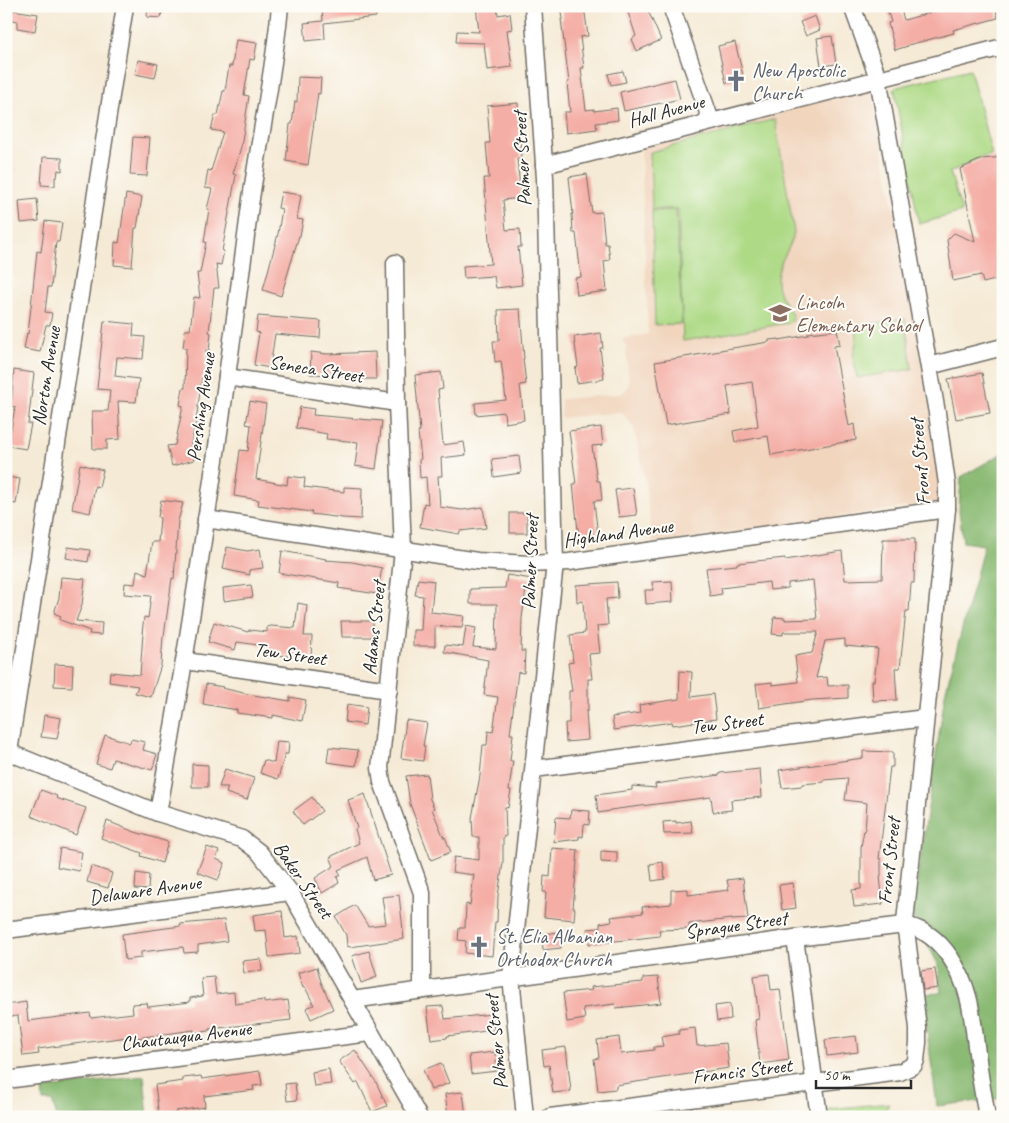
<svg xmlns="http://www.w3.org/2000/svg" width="1009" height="1123" viewBox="0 0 1009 1123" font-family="Caveat,sans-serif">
  <rect width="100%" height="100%" fill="#fdfcf7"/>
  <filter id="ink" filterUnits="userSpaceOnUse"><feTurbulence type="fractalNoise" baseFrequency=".02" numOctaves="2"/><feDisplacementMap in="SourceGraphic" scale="10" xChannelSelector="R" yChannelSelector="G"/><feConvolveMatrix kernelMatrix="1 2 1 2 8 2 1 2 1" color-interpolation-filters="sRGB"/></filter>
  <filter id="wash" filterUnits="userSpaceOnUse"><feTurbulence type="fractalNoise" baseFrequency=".0096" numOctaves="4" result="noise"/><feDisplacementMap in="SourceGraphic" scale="20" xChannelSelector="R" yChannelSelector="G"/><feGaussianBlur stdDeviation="1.12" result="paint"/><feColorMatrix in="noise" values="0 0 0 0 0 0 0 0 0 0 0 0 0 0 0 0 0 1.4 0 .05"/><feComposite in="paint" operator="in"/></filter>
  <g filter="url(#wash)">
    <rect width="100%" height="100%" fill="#f5ead5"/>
    <path fill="#f1d5bd" d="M869 88 872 90 938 451 941 502 653 544 645 481 634 428 622 412 561 418V399L620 394 625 391 629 384 626 346 622 339 648 334 641 147Z"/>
    <g fill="#aeda86" stroke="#6c8258">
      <path d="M970 69 992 155 979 158 950 172 962 212 919 224 894 88Z"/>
      <path d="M775 119 794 232C791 251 776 262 777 284 778 298 793 310 793 320L787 323 683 341 678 209H652L650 152Z"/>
      <path d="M676 210 682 324 655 325 652 211Z"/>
      <path d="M905 318 912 369 857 378 853 357 857 338 856 326Z"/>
      <path d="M889 1103 887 1108 878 1117H830L829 1109Z"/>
    </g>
    <g fill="#8aba73" stroke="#5a724f">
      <path d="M1003 453V1098L937 1106 922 994 941 993 938 964 912 915 945 694 984 545 963 542 959 510 961 477Z"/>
      <path d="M144 1076 148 1117H57L52 1101H43L42 1089Z"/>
    </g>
    <g id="blocks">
      <g fill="#f4aea6">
        <path d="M148 6H163L161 18 147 17Z"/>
        <path d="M322 6H362V9L374 7 376 17 324 23 325 39 306 41 304 23 323 21Z"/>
        <path d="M476 6H497L498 15 510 13 512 29 507 30 512 67 487 70 484 43 456 42 457 31 479 32Z"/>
        <path d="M561 6H584L588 36 580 37 584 68H581L586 110 594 109V111L617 108 618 120 596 123 597 129 566 133 564 112H570L567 83 569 82 561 19H563Z"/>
        <path d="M626 6H646L661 40 637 51 632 39 636 36Z"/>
        <path d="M886 6H900L904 20 954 6H995L998 18 953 30 954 33 908 45V46L895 50 888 23 891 22Z"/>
        <path d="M6 9 38 14 35 31 17 28 18 21 6 19Z"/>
        <path d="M815 16 820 30 806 36 800 22Z"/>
        <path d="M832 36 836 64 821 66 817 38Z"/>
        <path d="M236 40 257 43 254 60 250 59 244 95 249 96 241 147 233 174 236 175 222 251H224L221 265 216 264 219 288H214L209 332 211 333 209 351 206 350 205 377H202L196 421 191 444 194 460 172 466 167 446 175 445 183 406 180 405 183 388H185L186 348H183L185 330H190L194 297 200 298 197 273H200L206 242H204L209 209H207L212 189 205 188 208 170 211 171 223 132 211 130 215 115H218L223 91H225L229 66H232Z"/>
        <path d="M735 42 744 79 726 83 718 46Z"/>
        <path d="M138 60 158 64 155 78 135 74Z"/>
        <path d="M623 71 626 82 611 85 608 74Z"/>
        <path d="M298 77 321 78 320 94 318 93 308 165 286 161 290 124H292L295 101 297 102Z"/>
        <path d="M675 79 680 99 624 111 620 92Z"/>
        <path d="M518 103 521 158H517L521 198 503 200 506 230 520 229 521 247H518L522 285 496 288 494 276 464 278 463 266 491 264 484 178H489L486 143H490L487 106Z"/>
        <path d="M133 137 150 138 147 176 130 175Z"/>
        <path d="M43 157 62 158V171L58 170 57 177H55V186L41 185Z"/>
        <path d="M1003 157V278L983 283 981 275 953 281 947 240 954 233 975 242 960 169 982 159Z"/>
        <path d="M587 174 592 213 602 212 605 244H608L610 260 604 261 607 291 577 295 575 278 581 277 576 233H573L572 214H573L569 177Z"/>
        <path d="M281 192 301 195 297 219 303 220 300 236H299L281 296 263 290 278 234 282 209 278 208Z"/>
        <path d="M126 194 142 197 137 228H135L132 267 114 265 115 242 119 243Z"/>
        <path d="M37 199 39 221 21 223 19 201Z"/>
        <path d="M45 221 62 223 59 242H56L51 287H48L45 312 52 313 50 325H46L40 352 24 349 27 333 28 334 37 251 41 252Z"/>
        <path d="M520 309 524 359H523L526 384 520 385 524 420 505 423 504 412 476 415 475 403 506 400 501 361 495 362 493 341H499L498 310Z"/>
        <path d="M258 316 321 321 320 338 275 334 270 368 254 365 259 333 256 332Z"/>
        <path d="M104 321 134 324 133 336 145 337 143 359 117 357 115 376 139 379 136 402 118 401 120 439 107 440V449H93L92 411H108L110 390 97 389Z"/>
        <path d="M837 330 840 345 834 346 849 426 854 424 856 440 771 455 768 436 735 442 733 431 758 426 752 382 727 386 731 414 666 425 655 362 720 351V350L769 342V340L779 339V340L808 335V333Z"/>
        <path d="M601 333 603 348H600L604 379 577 383 575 368 578 367 574 337Z"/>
        <path d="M311 352 327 354 375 352 376 379H360V376L310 374Z"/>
        <path d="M14 370 34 373 28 424H31L26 449 8 446 15 407 11 406Z"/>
        <path d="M441 372 443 389 438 390 443 445 464 442 466 455 441 458 442 476H438L440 507 462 510 483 507 486 528 460 531 459 534 420 527 424 503 428 504 426 477 420 478 419 460 421 459 418 432 420 431 415 375Z"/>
        <path d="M982 373 990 413 956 419 948 379Z"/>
        <path d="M250 401 266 404 256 479 287 485 288 476 305 478 304 487 344 492V487L362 488 361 519 343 518 311 514 312 512 258 505 259 500 234 496 240 450 248 451 251 425 246 424Z"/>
        <path d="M300 407 314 409 313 415 382 421 376 469 355 466 358 442 326 439 327 434 296 428Z"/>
        <path d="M601 427 603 445 592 446 597 481H600L602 500 594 501 598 537 579 540 573 484H576L569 431Z"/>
        <path d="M519 456 521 473 494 477 492 459Z"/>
        <path d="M80 464 103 470 99 487 95 486 90 513 72 509Z"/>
        <path d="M6 477 20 479 16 504 6 502Z"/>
        <path d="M633 488 637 515 619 517 615 490Z"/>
        <path d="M161 500 183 503 178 521 174 579 172 578 164 636H163L161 665 151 697 135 693 138 686 109 682 110 672 140 675 143 633H142L144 617 148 618 151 596 124 594 125 583 135 584 137 570 147 574 152 542H158L160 518 158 517Z"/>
        <rect x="510" y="513" width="17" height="20"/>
        <path d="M883 539H915L914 583H911L909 611H906L900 668H895L897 700 873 701 872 681H874L878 649 845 646V639L825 641 816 678 827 677 828 686 848 685V698L812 700 759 708 756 684 772 682V685L798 682 795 656 812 653 818 632H783V635L772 634 774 617 785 618V620L817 619 813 580 788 583V588L770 590 769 582 721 588 722 594 710 596 706 568 737 565V563L785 558V560L842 551 845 580 882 579Z"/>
        <path d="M68 547 90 550 88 562 66 558Z"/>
        <path d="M227 547 247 551 260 549 263 568 249 570 250 575 223 569Z"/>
        <path d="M282 551 326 559 325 560 352 562 382 568 377 594 338 588 339 583 279 573Z"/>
        <path d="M507 575 532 579 531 589H526L522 618 521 651H525L524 673 518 672 510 734H513L510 761H513L509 790H511L508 808 505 807 506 836 503 837V863L498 896 497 922H495L492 956 465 953 466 941 458 940 459 928H465L466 904 470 905 474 875 452 872 454 857 479 860V837H473L472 818 480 776 483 745H487L488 731 493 732 498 697 484 695 488 660 444 652 445 645 463 647 466 626 476 628 473 647 496 649 497 604H470V589L505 588Z"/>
        <path d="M61 577 85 579 82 605 76 621 102 623 101 635 89 634 90 631 60 620 61 616 54 613 59 598Z"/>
        <path d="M418 579 434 581 431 612 464 616 462 628 435 626V646H413V630H421L423 596 415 595Z"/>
        <path d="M672 581 673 602 646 604 645 590H653L652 582Z"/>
        <path d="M617 582 618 598 606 599 608 625 597 626 600 653 589 654 592 679H588V711H586L588 740 566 742 565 723H569V691H572L568 663 573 662 570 635 585 633 583 601 577 602 576 585Z"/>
        <path d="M251 585 253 597 224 601 223 588Z"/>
        <path d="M298 603 307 605 304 636H312L311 658 264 654 265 646 237 642 235 650 208 642 214 622 248 632 249 630 267 632V627L271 626 295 628Z"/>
        <path d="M341 621H373V637H342Z"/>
        <path d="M55 664 73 665 72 687 54 686Z"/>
        <path d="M680 671 692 672 691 697 713 694 716 719 673 725 672 722 614 730 612 717 640 713 639 705 679 699Z"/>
        <path d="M206 684 223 687 222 688 248 694 290 701V697L306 700 302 721 273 715V718L237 713V710L203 704Z"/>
        <path d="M347 704 367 707 365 725 345 722Z"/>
        <path d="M44 715 61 718 57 739 41 737Z"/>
        <path d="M406 720 427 723 423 746H425L423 761 401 758Z"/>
        <path d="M105 735 130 743 131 739 145 742 143 750 157 754 152 770 113 759 110 768 96 764Z"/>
        <path d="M277 741 289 742 288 754H285L278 779 260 773 264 760 274 763Z"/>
        <path d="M329 747 358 750 356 766 327 762Z"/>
        <path d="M863 751 893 752V767H890L879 859H881V876H880L883 904 854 907 852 890 861 889V847L864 830H865L867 803 845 800 848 778 824 780V782L802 784V786L782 788 779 770 863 758Z"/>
        <path d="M192 764 208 765V787H192Z"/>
        <path d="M225 769 254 778 247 800 226 793 228 787H219Z"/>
        <path d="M760 769 762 797 731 800 732 810 713 812 711 797 610 810V811L598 813 596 795 632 790V786L656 788 655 784 720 775V773Z"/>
        <path d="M427 774 430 799 434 808 432 809 444 838 445 837 451 852 431 860 410 804 406 776Z"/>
        <path d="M41 790 57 796 56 798 86 808 76 835 31 816Z"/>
        <path d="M365 794 391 875 373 880 367 857 338 870 341 875 337 877 339 883 322 893 315 878 334 866 330 857 359 843 355 829 357 828 348 800Z"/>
        <path d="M312 797 322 811 303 825 293 811Z"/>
        <path d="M571 810 590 811 589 825 584 824 583 837 579 836V839L554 842 556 817 570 818Z"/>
        <path d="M107 821 135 832 168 842 162 863 141 856 142 853 101 838Z"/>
        <path d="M676 821V823L691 821 693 833 664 834 663 822Z"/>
        <path d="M207 847 219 851 216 859 225 863 218 880 197 872Z"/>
        <path d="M60 848 82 852 79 871 57 867Z"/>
        <path d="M552 848 578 850 573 908H575L574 920 544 917 546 892H543L544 876 550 877Z"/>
        <path d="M601 851 617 852V863L601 862Z"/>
        <path d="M663 862 665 879 652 881 650 864Z"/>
        <path d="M91 866 112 873 108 888 87 882Z"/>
        <path d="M136 873 149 875 148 890 135 889Z"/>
        <path d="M743 878 748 919 732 920V919L689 924V929L659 930 660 936 589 944 587 929 600 928V923L612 921 611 917 643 913 642 907 671 904V890L688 889V895L729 890 727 880Z"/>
        <path d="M793 883 796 908 782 910 779 885Z"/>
        <path d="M399 895 404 939 350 947 347 946 346 935 336 917 355 905 368 926 386 924 382 897Z"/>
        <path d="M282 911 285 938 298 936 300 953 269 957 266 930 255 931 253 915Z"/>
        <path d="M224 920 227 941 198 945V952L184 953 183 947 141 952V958L125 960 122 934 181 926 180 924Z"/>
        <path d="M559 932 561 948 543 950 542 934Z"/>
        <path d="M369 951 377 977 361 983 352 956Z"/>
        <path d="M261 959 262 971 244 973 242 961Z"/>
        <path d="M317 967 321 982 333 1009 311 1019 306 1008 314 1005 305 987 303 988 298 973Z"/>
        <path d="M935 969 938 988 923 990 921 971Z"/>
        <path d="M769 974 771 990 780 989 789 1060 760 1064 755 1020 759 1019 754 976Z"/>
        <path d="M214 977 216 994 234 992 235 1004 264 1000V1003L288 1000 291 1020 209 1029V1031L194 1033V1030L136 1038V1036L66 1045 38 1049 39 1054 23 1056 18 1016 6 1017V1005L26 1002 28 1021 90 1013 91 1018 133 1013 132 1004 147 1003 148 1007 190 1002V998L203 996 201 978Z"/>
        <path d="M658 977 661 1003 616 1008 615 1004 583 1008 585 1019 567 1022 563 993 592 990 591 987 643 982V978Z"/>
        <path d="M730 1004 731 1019 717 1021 715 1006Z"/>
        <path d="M443 1006 445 1019 492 1014 494 1030 447 1036V1038L431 1040 427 1007Z"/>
        <path d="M695 1028 697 1046 726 1043 729 1068 616 1085V1089L598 1091 594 1059 599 1058 597 1040 619 1037 621 1054 654 1050V1047L663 1046 661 1037 679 1034V1030Z"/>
        <path d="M856 1036 858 1052 827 1056 825 1040Z"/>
        <path d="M566 1047 571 1091 553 1093 549 1065 544 1066 542 1050Z"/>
        <path d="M355 1050 376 1082 387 1106 372 1112 358 1082 355 1084 339 1061Z"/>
        <path d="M495 1052 497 1071 471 1074 469 1055Z"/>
        <path d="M441 1063 449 1083 431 1090 423 1070Z"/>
        <path d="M329 1069 331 1084 314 1086 312 1072Z"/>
        <path d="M260 1071 262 1085 253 1086 254 1090 204 1096 205 1107 176 1111V1113L159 1116 155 1085 183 1081V1078L201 1076 202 1079Z"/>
        <path d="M295 1083 297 1100 287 1101 285 1084Z"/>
        <path d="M463 1092 466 1117H448L445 1094Z"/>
      </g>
    </g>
  </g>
  <g filter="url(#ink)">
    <use href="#blocks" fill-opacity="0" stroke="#726e66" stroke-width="1"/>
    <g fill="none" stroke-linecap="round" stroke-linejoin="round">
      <g stroke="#726e66" stroke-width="19">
        <g id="minor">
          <path d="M671 6 711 121"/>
          <path d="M544 165 1003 47"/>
          <path d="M395 263 397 403 403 550 380 768 382 782 422 893V990"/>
          <path d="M929 366 1003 347"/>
          <path d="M227 377 397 403"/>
          <path d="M206 519 477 561 529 564 569 562 947 509"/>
          <path d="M185 661 389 690"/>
          <path d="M6 751 158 813 242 839 259 852 290 892 311 928 419 1117"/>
          <path d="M9 752 125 6"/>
          <path d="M534 769 925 718"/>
          <path d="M158 813C194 613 223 413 249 213 258 144 274 75 280 6"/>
          <path d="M6 930 290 892"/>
          <path d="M795 938 819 1117"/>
          <path d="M352 1000 795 938 905 925C926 930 938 940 950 957 973 991 972 1021 978 1060 980 1079 984 1098 987 1117"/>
          <path d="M6 1080 370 1033"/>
          <path d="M525 1117 511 977 555 563 545 178 533 6"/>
          <path d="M550 1117 900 1072 914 1065 916 1060 918 1043V1028L905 922 947 509V484L937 413 878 78 852 6"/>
        </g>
      </g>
      <use href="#minor" stroke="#fff" stroke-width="16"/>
    </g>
  </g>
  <defs>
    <g id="church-bare" transform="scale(1.725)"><path d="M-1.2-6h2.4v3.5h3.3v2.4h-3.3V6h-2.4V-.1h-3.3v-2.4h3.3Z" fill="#6b7280" stroke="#fdfcf7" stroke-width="2.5" paint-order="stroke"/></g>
    <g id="school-bare" transform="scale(1.725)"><path d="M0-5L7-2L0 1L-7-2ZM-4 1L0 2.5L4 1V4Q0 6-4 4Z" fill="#8d6e63" stroke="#fdfcf7" stroke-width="2.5" paint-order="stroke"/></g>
  </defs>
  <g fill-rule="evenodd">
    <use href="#church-bare" x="736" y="81"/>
    <use href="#school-bare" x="780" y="313"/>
    <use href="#church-bare" x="479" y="947"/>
  </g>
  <g text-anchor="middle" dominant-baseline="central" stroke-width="4" stroke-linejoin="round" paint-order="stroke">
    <g font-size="20" fill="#5b616d" stroke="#fdfcf7" text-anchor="start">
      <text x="752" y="70">New Apostolic<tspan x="752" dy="23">Church</tspan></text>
      <text x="496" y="936">St. Elia Albanian<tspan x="496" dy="23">Orthodox Church</tspan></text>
    </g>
    <g font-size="20" fill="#2b2b2b" stroke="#fdfcf7">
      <text transform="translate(666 111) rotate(-15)">Hall Avenue</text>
      <text transform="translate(522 159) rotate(-93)">Palmer Street</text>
      <text transform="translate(316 369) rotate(9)">Seneca Street</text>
      <text transform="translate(46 376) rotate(-81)">Norton Avenue</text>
      <text transform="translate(201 407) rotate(-82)">Pershing Avenue</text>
      <text transform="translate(920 462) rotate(-95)">Front Street</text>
      <text transform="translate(618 533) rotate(-8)">Highland Avenue</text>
      <text transform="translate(530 562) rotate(-88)">Palmer Street</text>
      <text transform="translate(374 628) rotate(-84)">Adams Street</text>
      <text transform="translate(290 654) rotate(8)">Tew Street</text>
      <text transform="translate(727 723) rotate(-7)">Tew Street</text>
      <text transform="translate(889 861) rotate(-84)">Front Street</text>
      <text transform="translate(303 880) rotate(55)">Baker Street</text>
      <text transform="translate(145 890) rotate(-8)">Delaware Avenue</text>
      <text transform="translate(736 925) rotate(-8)">Sprague Street</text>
      <text transform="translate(186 1036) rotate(-7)">Chautauqua Avenue</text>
      <text transform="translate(496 1042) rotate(-96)">Palmer Street</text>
      <text transform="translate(742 1071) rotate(-7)">Francis Street</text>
    </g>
    <g font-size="20" fill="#785e54" stroke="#fdfcf7" text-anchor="start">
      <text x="796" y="302">Lincoln<tspan x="796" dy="23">Elementary School</tspan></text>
    </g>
  </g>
  <rect width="1009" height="1123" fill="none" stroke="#fdfcf7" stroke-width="25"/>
  <path d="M816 1080v8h95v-8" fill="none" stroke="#2b2b2b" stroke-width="2.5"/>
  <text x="824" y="1080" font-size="15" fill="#2b2b2b" stroke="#fdfcf7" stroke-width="4" paint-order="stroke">50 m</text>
</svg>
